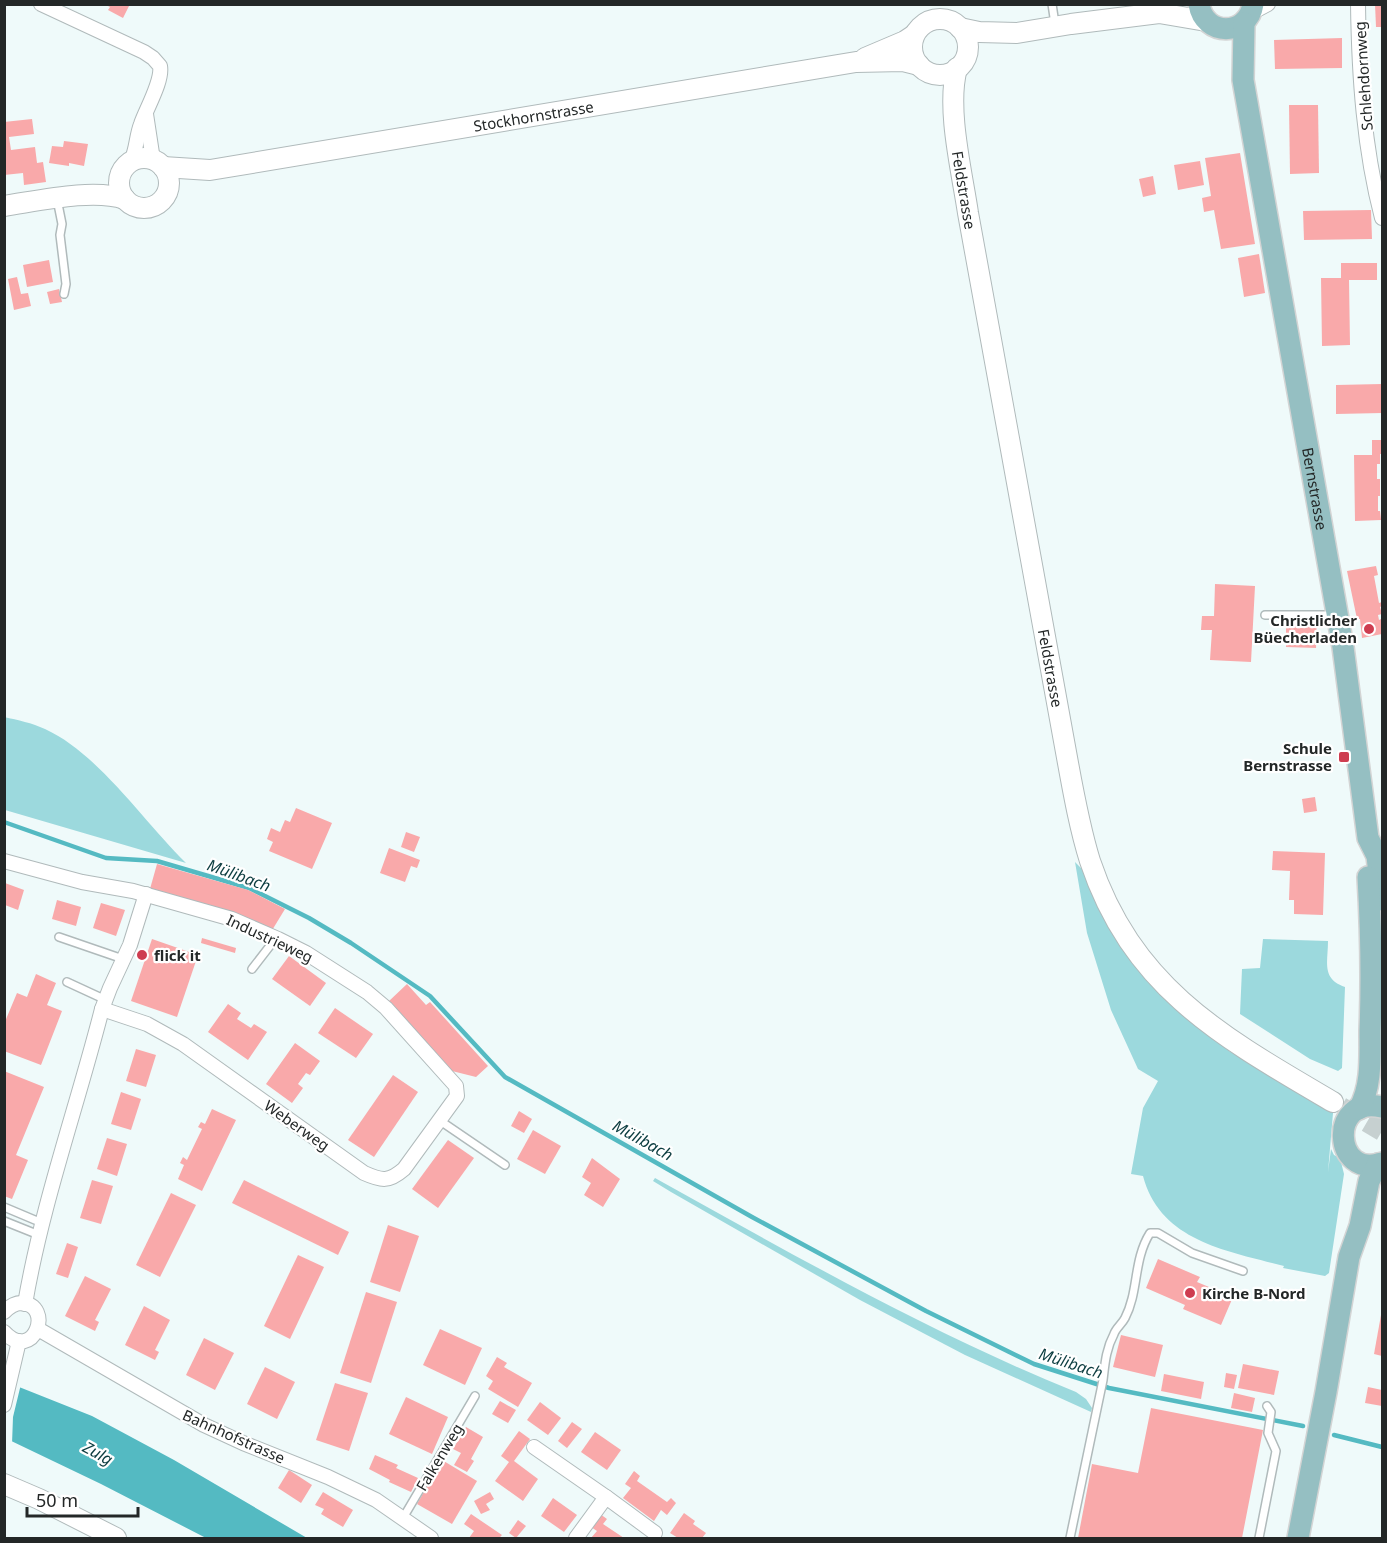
<svg xmlns="http://www.w3.org/2000/svg" width="1387" height="1543" viewBox="0 0 1387 1543" font-family="'Noto Sans',sans-serif">
  <rect width="100%" height="100%" fill="#effafa"/>
  <g fill="#9cd9dd">
    <path d="M4 717C18 720 32 723 45 729 98 753 144 822 186 863L5 810Z"/>
    <path d="M1075 862 1085 872 1154 987 1174 1007 1229 1051 1333 1113 1328 1172 1331 1149 1334 1155 1340 1158 1344 1174 1329 1273 1325 1276 1283 1268 1284 1266C1227 1251 1160 1241 1143 1176L1131 1174 1143 1108 1158 1081 1138 1069 1111 1010 1087 933Z"/>
    <path d="M1263 939 1328 941C1328 962 1321 979 1345 987L1342 1068 1338 1071 1310 1059 1240 1014 1242 969 1260 968Z"/>
    <path d="M655 1178C792 1254 930 1333 1076 1392L1086 1399 1092 1408 1091 1412 965 1355 860 1300 671 1192 653 1181Z"/>
  </g>
  <path fill="#54bac2" d="M4 1381 92 1416 174 1460 307 1538H206L101 1484 5 1438Z"/>
  <path fill="#effafa" d="M4 1378 21 1384 13 1417 12 1444 4 1441Z"/>
  <g fill="none" stroke-linecap="round" stroke-linejoin="round">
    <g stroke="#54bac2" stroke-width="4.5">
      <path d="M4 822 106 858 157 861 249 888 309 918 351 943 430 996 505 1077 752 1217 926 1311 1034 1364 1109 1388 1303 1426"/>
      <path d="M1334 1435 1382 1447"/>
    </g>
  </g>
  <g fill="#f9a9aa">
    <path d="M104 4H130L123 18 108 10 110 7Z"/>
    <path d="M1375 4H1382V27H1376Z"/>
    <path d="M1342 38V68L1275 69 1274 40Z"/>
    <path d="M1289 105H1318L1319 173 1290 174Z"/>
    <path d="M32 119 34 134 9 137 11 150 35 147 37 163 43 162 46 182 24 185 23 173 4 175V122Z"/>
    <path d="M64 141 88 144 84 166 69 163V166L49 163 52 146 63 147Z"/>
    <path d="M1240 153 1255 244 1221 249 1214 210 1204 212 1202 198 1211 196 1205 158Z"/>
    <path d="M1200 161 1204 185 1178 190 1174 165Z"/>
    <path d="M1153 176 1156 194 1143 197 1139 179Z"/>
    <path d="M1371 210 1372 239 1304 240 1303 211Z"/>
    <path d="M1259 254 1265 293 1244 297 1238 258Z"/>
    <path d="M49 260 53 282 27 287 23 265Z"/>
    <path d="M1341 263H1377V280H1349L1350 345 1322 346 1321 278H1341Z"/>
    <path d="M17 277 21 294 28 293 31 306 14 310 8 279Z"/>
    <path d="M59 289 62 302 50 304 47 292Z"/>
    <path d="M1382 384V413L1336 414V385Z"/>
    <path d="M1372 440H1382V454H1380V464H1377V479H1380V496H1378V511H1380L1381 520 1355 521 1354 455H1372Z"/>
    <path d="M1376 566 1378 575 1374 576 1379 603 1382 602V606L1380 607 1382 614 1378 615 1379 620 1381 619 1382 634 1362 638 1360 619H1357L1347 571Z"/>
    <path d="M1215 584 1255 586 1251 662 1210 660 1212 630H1201L1202 616H1214Z"/>
    <path d="M1286 620H1317L1316 648 1286 647Z"/>
    <path d="M1315 797 1317 811 1304 813 1302 799Z"/>
    <path d="M296 808 332 823 312 869 269 851 273 842 267 839 271 828 280 832 285 820 290 822Z"/>
    <path d="M406 832 420 837 414 852 401 847Z"/>
    <path d="M389 848 420 860 417 868 411 866 405 882 380 873Z"/>
    <path d="M1273 851 1325 853 1323 915 1294 914V900H1289L1290 871 1272 870Z"/>
    <path d="M157 864 248 890 285 909 271 932 150 889Z"/>
    <path d="M5 883 24 890 18 910 5 905Z"/>
    <path d="M57 900 81 907 76 926 52 919Z"/>
    <path d="M101 903 125 910 116 936 93 928Z"/>
    <path d="M202 938 236 948 235 953 201 943Z"/>
    <path d="M152 939 198 955 177 1017 131 1001Z"/>
    <path d="M289 956 326 983 310 1006 272 979Z"/>
    <path d="M36 974 56 983 47 1005 62 1011 41 1065 4 1051V1024L17 993 27 997Z"/>
    <path d="M407 984 426 1005 430 1002 488 1066 476 1077 448 1070 388 1002Z"/>
    <path d="M228 1004 241 1013 237 1019 251 1028 254 1024 267 1032 248 1060 208 1032Z"/>
    <path d="M335 1008 373 1034 356 1058 318 1033Z"/>
    <path d="M295 1043 320 1061 310 1075 306 1073 298 1084 303 1088 292 1103 266 1084Z"/>
    <path d="M136 1049 156 1055 146 1087 126 1081Z"/>
    <path d="M4 1071 44 1087 16 1155 28 1160 12 1199 4 1196Z"/>
    <path d="M393 1075 418 1092 374 1157 348 1140Z"/>
    <path d="M121 1092 141 1099 131 1130 111 1124Z"/>
    <path d="M212 1109 236 1120 202 1191 178 1179 184 1165 180 1163 183 1157 187 1160 202 1129 198 1127 201 1122 205 1124Z"/>
    <path d="M519 1111 532 1119 524 1133 511 1126Z"/>
    <path d="M533 1130 561 1146 545 1174 517 1159Z"/>
    <path d="M107 1138 127 1144 117 1176 97 1169Z"/>
    <path d="M448 1140 474 1158 438 1208 412 1189Z"/>
    <path d="M592 1158 620 1179 603 1207 584 1195 591 1183 582 1177Z"/>
    <path d="M92 1180 113 1186 101 1224 80 1218Z"/>
    <path d="M244 1180 349 1232 338 1255 232 1203Z"/>
    <path d="M171 1193 196 1205 160 1277 136 1265Z"/>
    <path d="M388 1225 419 1236 400 1292 370 1282Z"/>
    <path d="M67 1243 78 1247 68 1278 56 1274Z"/>
    <path d="M298 1255 324 1267 290 1339 264 1326Z"/>
    <path d="M1158 1259 1200 1277 1197 1282 1233 1297 1221 1325 1183 1309 1185 1305 1146 1288Z"/>
    <path d="M85 1276 111 1289 95 1320 99 1322 95 1331 65 1316Z"/>
    <path d="M366 1292 397 1302 371 1383 340 1373Z"/>
    <path d="M144 1306 170 1320 155 1350 159 1352 155 1360 125 1345Z"/>
    <path d="M1381 1315H1382V1356L1374 1354Z"/>
    <path d="M440 1329 482 1348 465 1385 423 1365Z"/>
    <path d="M1121 1335 1163 1345 1155 1377 1113 1367Z"/>
    <path d="M204 1338 234 1353 215 1390 186 1375Z"/>
    <path d="M497 1357 507 1363 504 1367 532 1383 518 1407 488 1389 493 1381 486 1376Z"/>
    <path d="M1243 1364 1279 1371 1274 1395 1238 1388Z"/>
    <path d="M265 1367 295 1382 277 1419 247 1404Z"/>
    <path d="M1226 1373 1237 1375 1234 1389 1224 1387Z"/>
    <path d="M1164 1374 1204 1382 1201 1399 1161 1391Z"/>
    <path d="M335 1383 368 1393 349 1451 316 1440Z"/>
    <path d="M1368 1387 1382 1390V1406L1365 1403Z"/>
    <path d="M1234 1393 1255 1398 1252 1412 1231 1408Z"/>
    <path d="M406 1397 448 1417 432 1454 389 1434Z"/>
    <path d="M500 1401 516 1410 508 1423 492 1414Z"/>
    <path d="M540 1402 561 1418 548 1435 527 1420Z"/>
    <path d="M1151 1408 1263 1430 1242 1538H1078L1092 1464 1138 1473Z"/>
    <path d="M572 1422 582 1429 567 1448 558 1441Z"/>
    <path d="M466 1427 483 1437 471 1459 474 1461 467 1472 454 1465 461 1453 453 1449Z"/>
    <path d="M519 1431 530 1439 514 1461 538 1479 523 1501 495 1481 509 1462 501 1456Z"/>
    <path d="M595 1432 621 1450 607 1470 581 1452Z"/>
    <path d="M375 1455 398 1465 396 1468 418 1478 411 1492 389 1482 390 1480 369 1469Z"/>
    <path d="M442 1460 477 1481 452 1524 417 1504Z"/>
    <path d="M289 1470 312 1485 301 1503 278 1488Z"/>
    <path d="M634 1471 640 1476 637 1481 667 1502 671 1498 676 1503 667 1515 661 1510 654 1521 623 1498 631 1488 625 1484Z"/>
    <path d="M323 1492 353 1510 343 1527 321 1514 324 1509 315 1505Z"/>
    <path d="M490 1492 494 1499 486 1504 490 1510 481 1514 474 1501Z"/>
    <path d="M553 1498 577 1515 564 1532 541 1516Z"/>
    <path d="M684 1513 695 1521 693 1524 706 1533 702 1538H678L670 1533Z"/>
    <path d="M471 1514 502 1535 499 1538H469L474 1531 464 1524Z"/>
    <path d="M600 1514 607 1519 603 1524 624 1538H591L597 1531 591 1527Z"/>
    <path d="M518 1520 526 1526 516 1538 509 1533Z"/>
  </g>
  <g fill="none" stroke-linecap="round" stroke-linejoin="round">
    <path stroke="#c6d0d0" stroke-width="20" stroke-dasharray="20 10" stroke-linecap="butt" d="M1341 1107 1382 1131"/>
    <g stroke="#b0babb" stroke-width="10">
      <g id="lane">
        <path d="M1052 4 1055 24"/>
        <path d="M57 199 62 224 60 235 66 284 64 294"/>
        <path d="M1265 615H1334"/>
        <path d="M59 937 123 959"/>
        <path d="M252 969 276 938"/>
        <path d="M67 982 106 1000"/>
        <path d="M439 1120 505 1165"/>
        <path d="M4 1207 42 1223"/>
        <path d="M4 1221 39 1235"/>
        <path d="M403 1518 475 1396"/>
        <path d="M1070 1538 1103 1380C1105 1363 1106 1349 1114 1334 1116 1328 1122 1324 1125 1318 1139 1291 1133 1260 1150 1233H1158L1192 1253 1243 1271"/>
        <path d="M1259 1538 1276 1451 1268 1433 1271 1412 1267 1406"/>
      </g>
    </g>
    <g stroke="#b0babb" stroke-width="16">
      <g id="street">
        <path d="M41 4 144 52 153 58 160 66C163 81 146 109 141 124 136 137 137 149 131 161"/>
        <path d="M1358 4C1359 77 1364 149 1382 218"/>
        <path d="M1251 13 1268 4"/>
        <path d="M146 114 153 160"/>
        <path d="M4 861 82 882 133 891 232 919 278 939 306 953 367 992 386 1008 456 1086 457 1096 404 1169C389 1182 382 1181 364 1173L183 1044 147 1024 102 1009"/>
        <path d="M25 1304C42 1204 77 1107 102 1009L110 988 130 945 146 894"/>
        <path d="M4 1312C9 1307 14 1303 21 1303 55 1304 34 1364 4 1332"/>
        <path d="M38 1329 204 1425 243 1443 328 1477 376 1500 431 1538"/>
        <path d="M4 1405 19 1341"/>
        <path d="M534 1447 606 1497"/>
        <path d="M576 1538 606 1497 655 1533"/>
      </g>
    </g>
    <g stroke="#b0babb" stroke-width="22">
      <g id="secondary">
        <circle cx="940" cy="47" r="28"/>
        <path d="M960 28 979 32 1017 33 1071 24 1159 13 1206 21"/>
        <path d="M865 58 905 41 914 35"/>
        <path id="s1" d="M957 68C946 108 962 172 968 213L1068 763C1074 796 1080 829 1090 861 1133 989 1224 1038 1333 1102"/>
        <circle cx="144" cy="183" r="25"/>
        <path id="s2" d="M163 167 210 170 856 62 903 61 919 65"/>
        <path d="M4 206C38 201 93 188 125 199"/>
        <path d="M4 1484 39 1499 116 1538"/>
      </g>
    </g>
    <g stroke="#d3d4d4" stroke-width="24">
      <g id="primary">
        <path d="M1199 4C1204 37 1248 37 1253 4"/>
        <path id="s3" d="M1244 23 1243 80 1343 647 1368 838 1377 856 1382 900"/>
        <path d="M1382 1107C1328 1094 1333 1180 1382 1163"/>
        <path d="M1359 1109C1372 1086 1370 1057 1370 1031 1372 980 1371 929 1368 877"/>
        <path d="M1298 1538 1326 1392 1349 1257 1360 1226 1369 1181 1378 1164"/>
      </g>
    </g>
    <use href="#lane" stroke="#fff" stroke-width="7"/>
    <use href="#street" stroke="#fff" stroke-width="14"/>
    <use href="#secondary" stroke="#fff" stroke-width="20"/>
    <use href="#primary" stroke="#95bfc2" stroke-width="21"/>
  </g>
  <g fill="#ce3d50" stroke="#fff" stroke-width="2">
    <circle cx="1369" cy="629" r="6"/>
    <rect x="1338" y="751" width="12" height="12" rx="3"/>
    <circle cx="142" cy="955" r="6"/>
    <circle cx="1190" cy="1293" r="6"/>
  </g>
  <g text-anchor="middle" dominant-baseline="central" stroke-width="4.5" stroke-linejoin="round" paint-order="stroke">
    <g font-size="15" fill="#232727" stroke="#fff">
      <text transform="translate(1363 76) rotate(-94)">Schlehdornweg</text>
      <text stroke="none"><textPath href="#s2" startOffset="375">Stockhornstrasse</textPath></text>
      <text stroke="none"><textPath href="#s1" startOffset="123">Feldstrasse</textPath></text>
      <text stroke="none"><textPath href="#s3" startOffset="472">Bernstrasse</textPath></text>
      <text stroke="none"><textPath href="#s1" startOffset="609">Feldstrasse</textPath></text>
      <text transform="translate(270 938) rotate(25)">Industrieweg</text>
      <text transform="translate(297 1125) rotate(35)">Weberweg</text>
      <text transform="translate(234 1436) rotate(24)">Bahnhofstrasse</text>
      <text transform="translate(439 1457) rotate(-59)">Falkenweg</text>
    </g>
    <g font-size="15" font-weight="bold" fill="#232727" stroke="#fff" text-anchor="end">
      <text x="1357" y="620">Christlicher<tspan x="1357" dy="17">Büecherladen</tspan></text>
      <text x="1332" y="748">Schule<tspan x="1332" dy="17">Bernstrasse</tspan></text>
      <text x="154" y="955" text-anchor="start">flick it</text>
      <text x="1202" y="1293" text-anchor="start">Kirche B-Nord</text>
    </g>
    <g font-size="16" font-style="italic" fill="#0c3d40" stroke="#fff">
      <text transform="translate(239 875) rotate(20)">Mülibach</text>
      <text transform="translate(643 1140) rotate(29)">Mülibach</text>
      <text transform="translate(1071 1363) rotate(18)">Mülibach</text>
      <text transform="translate(98 1453) rotate(29)">Zulg</text>
    </g>
  </g>
  <rect width="1387" height="1543" fill="none" stroke="#232727" stroke-width="12"/>
  <path d="M27 1507v9h111v-9" fill="none" stroke="#232727" stroke-width="3"/>
  <text x="36" y="1507" font-size="18" fill="#232727" stroke="#ffffff" stroke-width="4.5" paint-order="stroke">50 m</text>
</svg>
